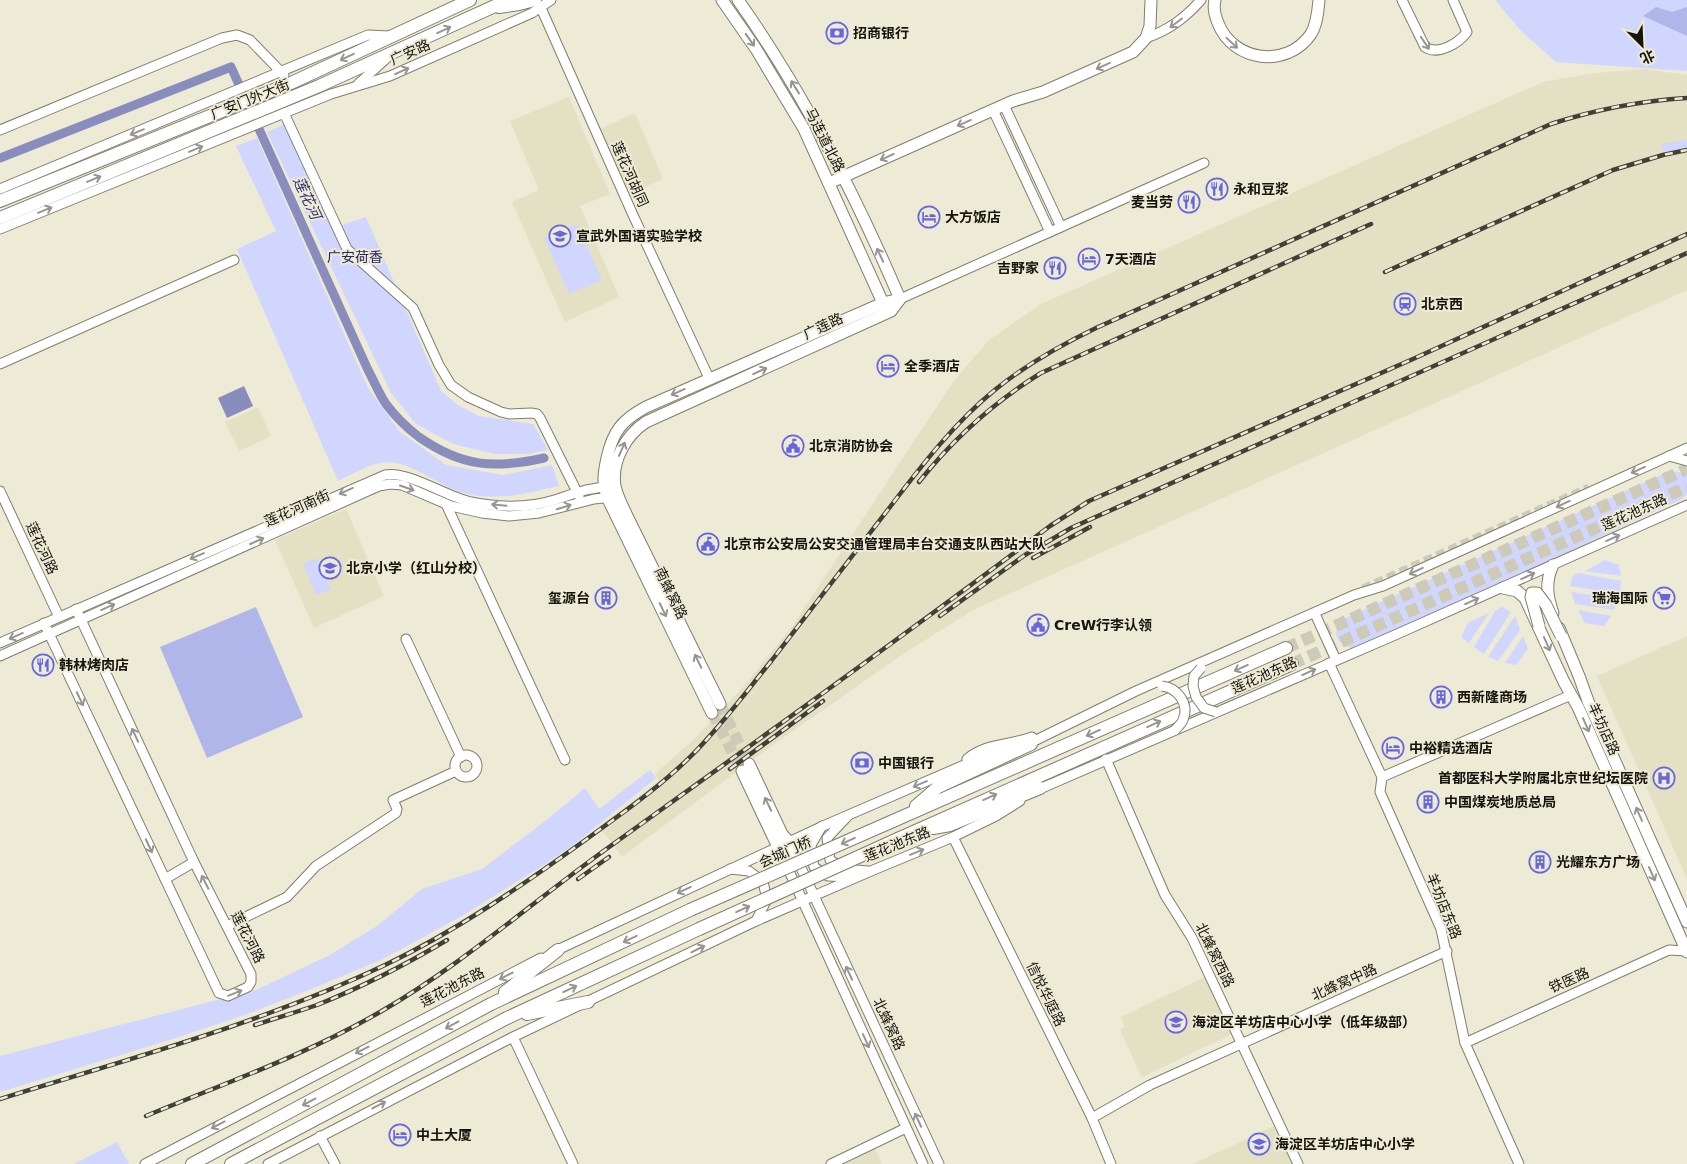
<svg xmlns="http://www.w3.org/2000/svg" width="1687" height="1164" viewBox="0 0 1687 1164" font-family="'DejaVu Sans','Noto Sans SC',sans-serif">
  <rect width="100%" height="100%" fill="#edead6"/>
  <g fill="#e3e0c4">
    <path d="M1644 69 1687 75V290L973 610 903 654 763 752 622 857 599 826 659 781 655 774 694 739 743 687 793 625 953 382 989 340 1041 304 1543 82 1596 73Z"/>
    <path d="M569 97 610 194 580 206 619 297 565 322 512 202 539 190 510 121Z"/>
    <path d="M635 113 663 179 628 194 598 130Z"/>
    <path d="M258 407 271 436 239 451 225 422Z"/>
    <path d="M346 509 384 596 314 628 275 540Z"/>
    <path d="M1687 636V879L1597 676Z"/>
    <path d="M1207 976 1234 1033 1142 1077 1120 1030 1125 1027 1121 1017Z"/>
    <path d="M1276 1125 1294 1164H1193Z"/>
    <path d="M874 1147 882 1164H831Z"/>
  </g>
  <g fill="#d1d6ff">
    <path d="M1495 0H1687V71L1556 62 1521 31Z"/>
    <path d="M285 124 333 228 366 217 441 391 458 405 479 416 533 424 548 450 527 454H494L453 444 416 424 391 393 267 132Z"/>
    <path d="M257 138 368 388 399 431 446 465 503 475 552 465 559 486C524 494 495 502 460 492 435 484 407 458 381 463 370 464 349 476 338 481L237 249 276 231 236 146Z"/>
    <path d="M1687 140V148L1664 152 1661 144Z"/>
    <path d="M577 224 602 280 569 294 544 238Z"/>
    <path d="M1670 471 1683 473 1687 477V494L1682 499 1356 649C1338 647 1329 633 1343 619Z"/>
    <path d="M317 558 331 589 316 595 303 564Z"/>
    <path d="M1605 560 1619 565 1621 576 1585 571Z"/>
    <path d="M1578 573 1621 581 1620 594 1570 586 1572 577Z"/>
    <path d="M1571 592 1618 599 1614 610 1575 604Z"/>
    <path d="M1502 607 1511 612 1484 654 1474 647 1495 611Z"/>
    <path d="M1578 610 1611 616 1604 626 1585 623Z"/>
    <path d="M1489 613 1469 643 1461 637 1468 623Z"/>
    <path d="M1515 616 1520 630 1498 661 1488 657Z"/>
    <path d="M1523 636 1528 649 1516 665 1505 663Z"/>
    <path d="M650 770 656 778 572 846 545 864 462 916 383 959 304 992 247 1014 173 1039 0 1092V1056L256 990 328 956 377 926 422 889 482 869 548 819 585 788 599 809Z"/>
    <path d="M117 1142 129 1164H74Z"/>
  </g>
  <g fill="#b0b6e9">
    <path d="M1656 7 1672 12 1687 7V36L1643 16Z"/>
    <path d="M256 607 303 717 207 758 160 647Z"/>
  </g>
  <path fill="#888dbe" d="M244 386 253 406 227 418 218 398Z"/>
  <g fill="none" stroke-linecap="round" stroke-linejoin="round">
    <path stroke="#888dbe" stroke-width="9" d="M0 158 231 67 368 370C374 381 379 394 386 404 395 416 407 428 419 437 462 467 494 469 544 458"/>
    <path stroke="#cdcab8" stroke-width="9" stroke-dasharray="9 4.5" stroke-linecap="butt" d="M1363 589 1589 488"/>
    <g stroke="#cdcab8" stroke-width="11" stroke-dasharray="11 5.5" stroke-linecap="butt">
      <path d="M720 704 749 764"/>
      <path d="M712 713 742 771"/>
    </g>
    <g stroke="#cdcab8" stroke-width="12" stroke-dasharray="12 6" stroke-linecap="butt">
      <path d="M1286 648 1687 469"/>
      <path d="M1292 664 1687 487"/>
    </g>
    <g stroke="#807e6b" stroke-width="11">
      <g id="minor">
        <path d="M1402 0 1425 47C1438 56 1459 43 1467 32L1453 0"/>
        <path d="M541 8 633 215 709 378"/>
        <path d="M1146 38C1169 30 1185 18 1201 0"/>
        <path d="M358 84 387 58"/>
        <path d="M1004 105 1061 227"/>
        <path d="M993 110 1050 232"/>
        <path d="M284 113 347 249 413 308 439 365 451 385 468 397 501 412 509 414 531 413 537 414 540 418 579 496"/>
        <path d="M0 130 222 38 237 35 250 40 284 75"/>
        <path d="M0 189 368 35 389 36"/>
        <path d="M0 229 331 94 390 76 532 13 551 0"/>
        <path d="M900 299 1204 163"/>
        <path d="M0 364 234 260"/>
        <path d="M1669 456 1687 461"/>
        <path d="M0 491 59 617"/>
        <path d="M446 504 565 760"/>
        <path d="M1316 616 1336 660"/>
        <path d="M44 623 219 993 228 996 248 987 251 982V974L194 862 76 609"/>
        <path d="M406 639 461 757"/>
        <path d="M0 643 385 475C409 471 445 496 471 502 500 508 530 508 558 499 576 493 591 487 610 487"/>
        <path d="M0 656 379 486 390 484 402 485 451 506 482 513 509 516 539 513 594 499 613 497"/>
        <path d="M1329 663 1382 777 1380 792 1441 929 1465 1043 1519 1164"/>
        <path d="M1026 745 1136 691 1354 595 1383 586 1687 448"/>
        <circle cx="466" cy="766" r="11"/>
        <path d="M967 759C985 743 1011 745 1032 737"/>
        <path d="M1106 759 1165 895 1192 938 1298 1164"/>
        <path d="M1382 777 1571 695"/>
        <path d="M1035 791 1395 635 1687 505"/>
        <path d="M847 817 827 838 830 860 844 869 868 871"/>
        <path d="M822 826 811 845 814 867 828 876 851 877"/>
        <path d="M953 837 1092 1118 1111 1164"/>
        <path d="M789 842 939 1164"/>
        <path d="M778 847 923 1164"/>
        <path d="M730 869 749 871 763 882 767 899 756 921"/>
        <path d="M165 879 194 862"/>
        <path d="M227 926 287 897 316 866 396 813 397 809 393 800 456 771"/>
        <path d="M553 952 823 826 992 753 1011 749"/>
        <path d="M513 1037 573 1164"/>
        <path d="M1465 1043 1669 950 1687 951"/>
        <path d="M1092 1118 1150 1085 1447 951"/>
        <path d="M320 1136 335 1164"/>
        <path d="M145 1164 541 958"/>
        <path d="M268 1164 513 1037 756 921 871 871 953 837 996 816 1020 801"/>
        <path d="M831 1164 906 1128"/>
      </g>
    </g>
    <g stroke="#807e6b" stroke-width="13">
      <g id="major">
        <path d="M722 0 756 49 804 129 883 303"/>
        <path d="M738 0C804 93 855 194 900 299"/>
        <path d="M1215 0C1213 8 1215 16 1218 23 1233 62 1287 69 1311 34 1317 24 1318 11 1319 0"/>
        <path d="M829 183 1013 101 1043 92 1133 52 1146 38 1150 26 1151 0"/>
        <path d="M1553 565C1545 582 1547 596 1553 613"/>
        <path d="M1503 588 1517 591 1525 598 1564 682 1578 707 1687 952"/>
        <path d="M1559 628 1579 676 1588 701 1687 922"/>
        <path d="M720 704 627 516C623 507 617 496 615 486 611 461 626 435 646 422L891 311 900 299"/>
        <path d="M712 713 607 497C602 483 604 472 607 458 613 431 622 420 646 407L883 303 900 299"/>
        <path d="M749 764 782 834 789 842"/>
        <path d="M742 771 778 847"/>
      </g>
    </g>
    <g stroke="#807e6b" stroke-width="14">
      <g id="highway">
        <path d="M499 7 519 4 535 0"/>
        <path d="M0 201 291 83 470 0"/>
        <path d="M0 218 319 86 508 0"/>
        <path d="M916 806 938 787 1031 744"/>
        <path d="M893 821 1286 648"/>
        <path d="M933 828 950 825 1040 788"/>
        <path d="M900 838 1292 664"/>
        <path d="M505 992 558 950"/>
        <path d="M527 1014 588 1002"/>
        <path d="M192 1164 491 1004 690 910"/>
        <path d="M231 1164 507 1018 699 929"/>
      </g>
    </g>
    <use href="#minor" stroke="#fff" stroke-width="9"/>
    <use href="#major" stroke="#fff" stroke-width="11"/>
    <use href="#highway" stroke="#fff" stroke-width="12"/>
    <g stroke="#414036" stroke-width="4.5">
      <g id="rail">
        <path d="M1385 272 1613 170 1663 155 1687 150"/>
        <path d="M919 482C953 439 994 402 1041 373L1371 224"/>
        <path d="M1033 558 1090 527"/>
        <path d="M940 616 1025 555 1071 528 1687 253"/>
        <path d="M730 769 823 701"/>
        <path d="M578 879 609 857"/>
        <path d="M255 1025C276 1018 297 1012 317 1005 362 987 405 965 447 940"/>
        <path d="M0 1099C128 1059 263 1023 385 965 456 931 520 887 584 841 621 814 659 788 692 755 721 726 746 692 772 660 811 609 851 558 890 507 922 465 955 422 996 389 1027 364 1061 345 1096 328L1551 124C1597 109 1639 101 1687 98"/>
        <path d="M146 1116C225 1083 306 1055 380 1012 460 966 530 904 605 850 754 743 904 636 1050 526L1089 501 1413 359 1687 234"/>
      </g>
    </g>
    <use href="#rail" stroke="#edead6" stroke-width="2.5" stroke-dasharray="8" stroke-linecap="butt"/>
    <g stroke="#807e6b" stroke-width="11" stroke-linecap="butt">
      <g id="minor-bridge">
        <path d="M1201 668 1194 676 1193 686 1196 697 1204 708 1216 712"/>
        <path d="M1162 686C1177 688 1190 703 1183 720 1182 723 1178 727 1175 730"/>
      </g>
    </g>
    <g stroke="#807e6b" stroke-width="13" stroke-linecap="butt">
      <path id="major-bridge" d="M1539 626 1531 597 1532 593H1537L1546 605 1561 636"/>
    </g>
    <g stroke="#807e6b" stroke-width="14" stroke-linecap="butt">
      <g id="highway-bridge">
        <path d="M690 910 893 821"/>
        <path d="M699 929 900 838"/>
      </g>
    </g>
    <use href="#minor-bridge" stroke="#fff" stroke-width="9"/>
    <use href="#major-bridge" stroke="#fff" stroke-width="11"/>
    <use href="#highway-bridge" stroke="#fff" stroke-width="12"/>
  </g>
  <defs><path id="oneway-shaft" d="M-6 0H5M1.5-3L5.5 0L1.5 3" fill="none" stroke-width="1.6" stroke-linecap="round" stroke-linejoin="round" transform="scale(1.25)"/></defs>
  <g stroke="#969592">
    <use href="#oneway-shaft" transform="translate(1176 23) rotate(143)"/>
    <use href="#oneway-shaft" transform="translate(444 30) rotate(-25)"/>
    <use href="#oneway-shaft" transform="translate(750 40) rotate(55)"/>
    <use href="#oneway-shaft" transform="translate(1232 43) rotate(43)"/>
    <use href="#oneway-shaft" transform="translate(1425 43) rotate(56)"/>
    <use href="#oneway-shaft" transform="translate(347 57) rotate(155)"/>
    <use href="#oneway-shaft" transform="translate(1103 66) rotate(156)"/>
    <use href="#oneway-shaft" transform="translate(402 71) rotate(-24)"/>
    <use href="#oneway-shaft" transform="translate(795 87) rotate(-122)"/>
    <use href="#oneway-shaft" transform="translate(964 123) rotate(156)"/>
    <use href="#oneway-shaft" transform="translate(137 132) rotate(158)"/>
    <use href="#oneway-shaft" transform="translate(196 149) rotate(-22)"/>
    <use href="#oneway-shaft" transform="translate(887 157) rotate(156)"/>
    <use href="#oneway-shaft" transform="translate(94 179) rotate(-22)"/>
    <use href="#oneway-shaft" transform="translate(45 210) rotate(-22)"/>
    <use href="#oneway-shaft" transform="translate(880 255) rotate(-115)"/>
    <use href="#oneway-shaft" transform="translate(760 371) rotate(-24)"/>
    <use href="#oneway-shaft" transform="translate(678 392) rotate(156)"/>
    <use href="#oneway-shaft" transform="translate(622 449) rotate(-66)"/>
    <use href="#oneway-shaft" transform="translate(1638 470) rotate(156)"/>
    <use href="#oneway-shaft" transform="translate(407 488) rotate(19)"/>
    <use href="#oneway-shaft" transform="translate(346 491) rotate(156)"/>
    <use href="#oneway-shaft" transform="translate(1563 504) rotate(155)"/>
    <use href="#oneway-shaft" transform="translate(499 505) rotate(-175)"/>
    <use href="#oneway-shaft" transform="translate(564 507) rotate(-17)"/>
    <use href="#oneway-shaft" transform="translate(1613 538) rotate(-24)"/>
    <use href="#oneway-shaft" transform="translate(257 541) rotate(-24)"/>
    <use href="#oneway-shaft" transform="translate(197 556) rotate(157)"/>
    <use href="#oneway-shaft" transform="translate(1416 571) rotate(155)"/>
    <use href="#oneway-shaft" transform="translate(1528 576) rotate(-25)"/>
    <use href="#oneway-shaft" transform="translate(1472 601) rotate(-24)"/>
    <use href="#oneway-shaft" transform="translate(108 607) rotate(-24)"/>
    <use href="#oneway-shaft" transform="translate(663 610) rotate(64)"/>
    <use href="#oneway-shaft" transform="translate(16 636) rotate(156)"/>
    <use href="#oneway-shaft" transform="translate(1547 644) rotate(66)"/>
    <use href="#oneway-shaft" transform="translate(698 661) rotate(-116)"/>
    <use href="#oneway-shaft" transform="translate(1241 668) rotate(156)"/>
    <use href="#oneway-shaft" transform="translate(1309 672) rotate(-24)"/>
    <use href="#oneway-shaft" transform="translate(80 699) rotate(65)"/>
    <use href="#oneway-shaft" transform="translate(1154 724) rotate(-24)"/>
    <use href="#oneway-shaft" transform="translate(1586 725) rotate(66)"/>
    <use href="#oneway-shaft" transform="translate(1093 733) rotate(156)"/>
    <use href="#oneway-shaft" transform="translate(135 735) rotate(-115)"/>
    <use href="#oneway-shaft" transform="translate(920 784) rotate(157)"/>
    <use href="#oneway-shaft" transform="translate(990 797) rotate(-24)"/>
    <use href="#oneway-shaft" transform="translate(768 804) rotate(-115)"/>
    <use href="#oneway-shaft" transform="translate(1639 814) rotate(-114)"/>
    <use href="#oneway-shaft" transform="translate(848 841) rotate(156)"/>
    <use href="#oneway-shaft" transform="translate(149 846) rotate(65)"/>
    <use href="#oneway-shaft" transform="translate(917 852) rotate(-22)"/>
    <use href="#oneway-shaft" transform="translate(1652 874) rotate(66)"/>
    <use href="#oneway-shaft" transform="translate(205 882) rotate(-117)"/>
    <use href="#oneway-shaft" transform="translate(684 890) rotate(155)"/>
    <use href="#oneway-shaft" transform="translate(743 909) rotate(-24)"/>
    <use href="#oneway-shaft" transform="translate(630 939) rotate(155)"/>
    <use href="#oneway-shaft" transform="translate(698 949) rotate(-26)"/>
    <use href="#oneway-shaft" transform="translate(849 973) rotate(-115)"/>
    <use href="#oneway-shaft" transform="translate(506 976) rotate(153)"/>
    <use href="#oneway-shaft" transform="translate(570 989) rotate(-25)"/>
    <use href="#oneway-shaft" transform="translate(235 993) rotate(-22)"/>
    <use href="#oneway-shaft" transform="translate(452 1025) rotate(152)"/>
    <use href="#oneway-shaft" transform="translate(866 1041) rotate(66)"/>
    <use href="#oneway-shaft" transform="translate(362 1050) rotate(153)"/>
    <use href="#oneway-shaft" transform="translate(309 1102) rotate(152)"/>
    <use href="#oneway-shaft" transform="translate(379 1105) rotate(-27)"/>
    <use href="#oneway-shaft" transform="translate(918 1120) rotate(-115)"/>
    <use href="#oneway-shaft" transform="translate(218 1125) rotate(152)"/>
  </g>
  <defs>
    <g id="bank-ring" transform="scale(1.125)"><circle r="9.5" fill="#edead6" stroke="#6766df" stroke-width="1.5"/><path d="M-6-4H6V4H-6ZM0-2.3a2.3 2.3 0 1 0 0 4.6a2.3 2.3 0 1 0 0-4.6Z" fill="#6766df"/></g>
    <g id="restaurant-ring" transform="scale(1.125)"><circle r="9.5" fill="#edead6" stroke="#6766df" stroke-width="1.5"/><path d="M-5-6h1v4h1v-4h1v4h1v-4h1v5L-1.5 .5V6h-2V.5L-5-1ZM5-6V6H3V1.5H1.5Q1.5-4 5-6Z" fill="#6766df"/></g>
    <g id="hotel-ring" transform="scale(1.125)"><circle r="9.5" fill="#edead6" stroke="#6766df" stroke-width="1.5"/><path d="M-6-4.5h1.5V1H6V5H4.5V3h-9V5H-6ZM-4 0a1.8 1.8 0 1 1 3.6 0ZM.5 0V-2.5h3Q6-2.5 6 0Z" fill="#6766df"/></g>
    <g id="school-ring" transform="scale(1.125)"><circle r="9.5" fill="#edead6" stroke="#6766df" stroke-width="1.5"/><path d="M0-5L7-2L0 1L-7-2ZM-4 1L0 2.5L4 1V4Q0 6-4 4Z" fill="#6766df"/></g>
    <g id="station-ring" transform="scale(1.125)"><circle r="9.5" fill="#edead6" stroke="#6766df" stroke-width="1.5"/><path d="M-3-6H3Q5-6 5-4V2Q5 4 3 4L4.5 6H3L1.5 4h-3L-3 6H-4.5L-3 4Q-5 4-5 2V-4Q-5-6-3-6ZM-3.5-4v3h7v-3ZM-3.5 1v1.5H-2V1ZM2 1v1.5H3.5V1Z" fill="#6766df"/></g>
    <g id="civic-ring" transform="scale(1.125)"><circle r="9.5" fill="#edead6" stroke="#6766df" stroke-width="1.5"/><path d="M-.6-6.5H3V-4.5H.6V-3L4-1V1h2V6H-6V1h2V-1L-.6-3ZM-1.2 2.5V6h2.4V2.5Z" fill="#6766df"/></g>
    <g id="building-ring" transform="scale(1.125)"><circle r="9.5" fill="#edead6" stroke="#6766df" stroke-width="1.5"/><path d="M-4-6H4V6H1V3H-1V6H-4ZM-2.5-4.3h1.7v1.8h-1.7ZM.8-4.3h1.7v1.8H.8ZM-2.5-1h1.7V.8h-1.7ZM.8-1h1.7V.8H.8Z" fill="#6766df"/></g>
    <g id="supermarket-ring" transform="scale(1.125)"><circle r="9.5" fill="#edead6" stroke="#6766df" stroke-width="1.5"/><path d="M-6-5.5h2.5l.6 2H6L4.5 2H-2.5L-4.4-4H-6ZM-1.5 3.2a1.3 1.3 0 1 0 .1 0ZM3 3.2a1.3 1.3 0 1 0 .1 0Z" fill="#6766df"/></g>
    <g id="hospital-ring" transform="scale(1.125)"><circle r="9.5" fill="#edead6" stroke="#6766df" stroke-width="1.5"/><path d="M-5-5h3v3.5h4V-5h3V5h-3V1.5h-4V5h-3Z" fill="#6766df"/></g>
  </defs>
  <g fill-rule="evenodd">
    <use href="#bank-ring" x="837" y="33"/>
    <use href="#restaurant-ring" x="1217" y="189"/>
    <use href="#restaurant-ring" x="1189" y="202"/>
    <use href="#hotel-ring" x="929" y="217"/>
    <use href="#school-ring" x="560" y="236"/>
    <use href="#hotel-ring" x="1089" y="259"/>
    <use href="#restaurant-ring" x="1055" y="268"/>
    <use href="#station-ring" x="1405" y="304"/>
    <use href="#hotel-ring" x="888" y="366"/>
    <use href="#civic-ring" x="793" y="446"/>
    <use href="#civic-ring" x="708" y="544"/>
    <use href="#school-ring" x="330" y="568"/>
    <use href="#building-ring" x="606" y="598"/>
    <use href="#supermarket-ring" x="1664" y="598"/>
    <use href="#civic-ring" x="1038" y="625"/>
    <use href="#restaurant-ring" x="43" y="665"/>
    <use href="#building-ring" x="1441" y="697"/>
    <use href="#hotel-ring" x="1393" y="748"/>
    <use href="#bank-ring" x="862" y="763"/>
    <use href="#hospital-ring" x="1664" y="778"/>
    <use href="#building-ring" x="1428" y="802"/>
    <use href="#building-ring" x="1540" y="862"/>
    <use href="#school-ring" x="1176" y="1022"/>
    <use href="#hotel-ring" x="400" y="1135"/>
    <use href="#school-ring" x="1259" y="1144"/>
  </g>
  <g text-anchor="middle" dominant-baseline="central" stroke-width="4" stroke-linejoin="round" paint-order="stroke">
    <g font-size="14" font-weight="bold" fill="#15140d" stroke="#edead6" text-anchor="start">
      <text x="853" y="33">招商银行</text>
      <text x="1233" y="189">永和豆浆</text>
      <text x="1173" y="202" text-anchor="end">麦当劳</text>
      <text x="945" y="217">大方饭店</text>
      <text x="576" y="236">宣武外国语实验学校</text>
      <text x="1105" y="259">7天酒店</text>
      <text x="1039" y="268" text-anchor="end">吉野家</text>
      <text x="1421" y="304">北京西</text>
      <text x="904" y="366">全季酒店</text>
      <text x="809" y="446">北京消防协会</text>
      <text x="724" y="544">北京市公安局公安交通管理局丰台交通支队西站大队</text>
      <text x="346" y="568">北京小学（红山分校）</text>
      <text x="590" y="598" text-anchor="end">玺源台</text>
      <text x="1648" y="598" text-anchor="end">瑞海国际</text>
      <text x="1054" y="625">CreW行李认领</text>
      <text x="59" y="665">韩林烤肉店</text>
      <text x="1457" y="697">西新隆商场</text>
      <text x="1409" y="748">中裕精选酒店</text>
      <text x="878" y="763">中国银行</text>
      <text x="1648" y="778" text-anchor="end">首都医科大学附属北京世纪坛医院</text>
      <text x="1444" y="802">中国煤炭地质总局</text>
      <text x="1556" y="862">光耀东方广场</text>
      <text x="1192" y="1022">海淀区羊坊店中心小学（低年级部）</text>
      <text x="416" y="1135">中土大厦</text>
      <text x="1275" y="1144">海淀区羊坊店中心小学</text>
    </g>
    <g font-size="14" fill="#15140d" stroke="#edead6">
      <text transform="translate(410 52) rotate(-24)">广安路</text>
      <text transform="translate(250 99) rotate(-22)">广安门外大街</text>
      <text transform="translate(825 140) rotate(63)">马连道北路</text>
      <text transform="translate(630 174) rotate(66)">莲花河胡同</text>
      <text transform="translate(823 326) rotate(-25)">广莲路</text>
      <text transform="translate(297 508) rotate(-24)">莲花河南街</text>
      <text transform="translate(1634 512) rotate(-24)">莲花池东路</text>
      <text transform="translate(42 548) rotate(65)">莲花河路</text>
      <text transform="translate(671 593) rotate(64)">南蜂窝路</text>
      <text transform="translate(1264 675) rotate(-24)">莲花池东路</text>
      <text transform="translate(1604 729) rotate(66)">羊坊店路</text>
      <text transform="translate(897 844) rotate(-22)">莲花池东路</text>
      <text transform="translate(785 852) rotate(-24)">会城门桥</text>
      <text transform="translate(1444 906) rotate(68)">羊坊店东路</text>
      <text transform="translate(248 937) rotate(63)">莲花河路</text>
      <text transform="translate(1215 955) rotate(64)">北蜂窝西路</text>
      <text transform="translate(1569 980) rotate(-24)">铁医路</text>
      <text transform="translate(1344 982) rotate(-24)">北蜂窝中路</text>
      <text transform="translate(452 987) rotate(-27)">莲花池东路</text>
      <text transform="translate(1046 994) rotate(64)">信悦华庭路</text>
      <text transform="translate(889 1024) rotate(65)">北蜂窝路</text>
    </g>
    <g font-size="14" fill="#272561" stroke="#edead6">
      <text x="355" y="257">广安荷香</text>
    </g>
    <g font-size="15" font-style="italic" fill="#333370" stroke="#edead6">
      <text transform="translate(307 198) rotate(65)">莲花河</text>
    </g>
  </g>
  <g transform="translate(1642 45) rotate(156)" stroke="#edead6" stroke-width="4" paint-order="stroke">
  <path d="M0-4L9 19L0 12L-9 19Z" fill="#15140d"/>
  <text y="-8" font-size="14" font-weight="bold" text-anchor="middle" fill="#15140d">北</text>
  </g>
</svg>
